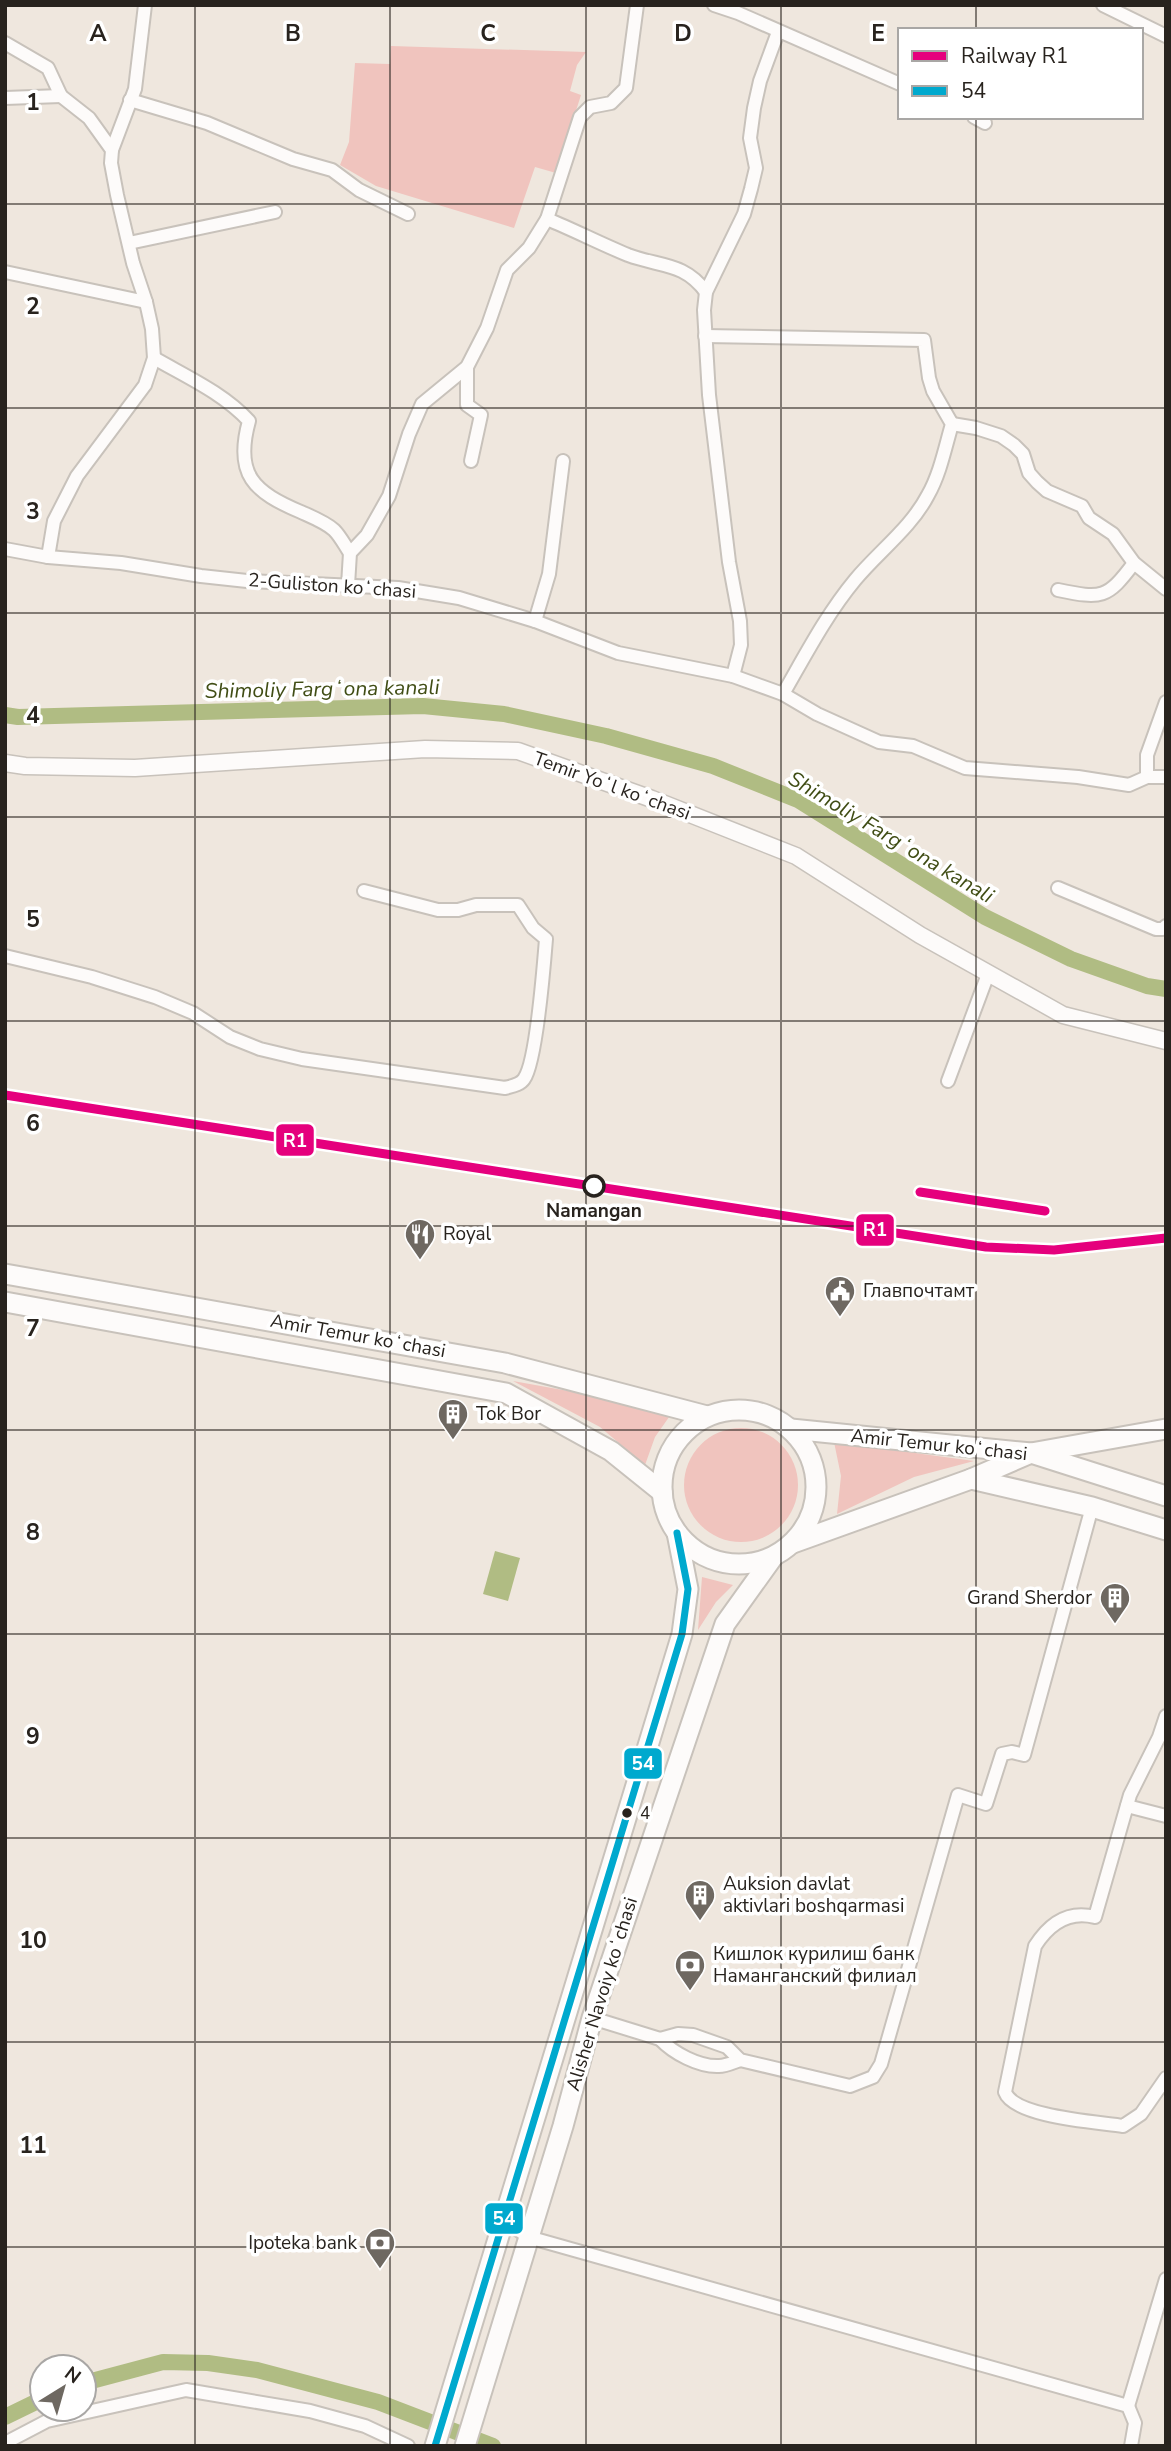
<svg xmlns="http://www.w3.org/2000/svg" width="1171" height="2451" viewBox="0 0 1171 2451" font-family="'Nunito Sans',sans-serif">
  <rect width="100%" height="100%" fill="#efe7de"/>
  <g fill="#f0c4be">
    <path d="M391 46 586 52 577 65 570 91 581 95 556 173 535 167 514 228 376 186 340 165 349 142 355 63 390 64Z"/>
    <path d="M513 1381 674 1410 655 1437 645 1465 600 1427Z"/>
    <circle cx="741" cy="1485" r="57"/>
    <path d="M834 1442 974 1461 914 1477 837 1514 841 1476Z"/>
    <path d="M702 1577 733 1585 716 1602 698 1630Z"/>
  </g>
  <path fill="#b0bc83" d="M495 1551 520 1558 508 1601 483 1594Z"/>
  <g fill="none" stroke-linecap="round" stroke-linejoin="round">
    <g stroke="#b0bc83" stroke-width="16">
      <path d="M5 715 18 717 423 706 504 714 606 736 713 766 798 800 985 917 1071 959 1147 986 1166 989"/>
      <path d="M84 2383 163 2362 208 2363 257 2370 378 2402 493 2446"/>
      <path d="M5 2417 42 2399"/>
    </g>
    <g stroke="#c8c2bb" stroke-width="16">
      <g id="minor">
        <path d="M714 5 738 13 900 84"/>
        <path d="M1103 5 1166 36"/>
        <path d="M5 43 48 68 61 96"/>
        <path d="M5 98 61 96"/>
        <path d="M130 100 207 123 293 159 332 170 359 190 408 214"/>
        <path d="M974 117 985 123"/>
        <path d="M112 150 135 89 145 5"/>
        <path d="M547 219C574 230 601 244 628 255 660 267 684 262 706 292"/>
        <path d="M129 243 275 212"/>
        <path d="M5 272 146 302"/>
        <path d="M705 336 924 340 929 378 933 391 952 424C945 448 940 474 928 495 911 528 878 552 855 580 826 615 805 656 783 694"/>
        <path d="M154 358C187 377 223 393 249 421 234 475 254 492 301 512 312 517 325 522 334 530 341 537 345 546 350 553"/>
        <path d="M467 367V405L481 415 471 461"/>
        <path d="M952 424 976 428 1001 436 1014 445 1023 454 1029 473 1037 482 1047 491 1082 506 1089 518 1113 534 1134 563 1166 589"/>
        <path d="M5 549 48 557 121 563 201 576 247 581 398 588 459 598 535 621 618 653 733 676 783 694 817 714 879 742 913 746 965 768 1078 777 1129 785 1147 777H1166"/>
        <path d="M48 557 54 521 77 476 145 385 154 358 152 329 146 302 133 263 117 195 111 163 112 150 89 118 61 96"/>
        <path d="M348 585 350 553 367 535 389 496 409 434 422 404 467 367 487 328 507 270 529 248 547 219 580 117 590 107 611 103 626 88 637 5"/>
        <path d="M1058 590C1102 599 1107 599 1134 563"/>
        <path d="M535 621 549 574 563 461"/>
        <path d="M733 676 741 645 740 621 729 562 709 395 704 310 706 292 744 214 751 189 756 168 750 138 754 108 760 81 778 32"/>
        <path d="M1147 777V755L1166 702"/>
        <path d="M1058 888 1156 929H1163L1166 926"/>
        <path d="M5 956 92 977 155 997 193 1013 230 1037 260 1049 302 1059 505 1088C512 1086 520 1085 524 1079 536 1063 544 964 546 939L533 928 518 905H476L458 910H438L364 891"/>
        <path d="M948 1081 988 974"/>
        <path d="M1166 1716 1159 1737 1130 1795 1095 1917C1068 1910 1049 1924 1035 1946L1005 2092C1014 2117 1098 2122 1123 2126L1141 2114 1166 2078"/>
        <path d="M1127 1806 1166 1816"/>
        <path d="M592 2018 660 2039 678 2034 693 2035 727 2047 740 2060 850 2086 873 2077 881 2064 958 1795 986 1804 1002 1754 1012 1752 1024 1755 1092 1507"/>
        <path d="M660 2039C673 2053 699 2067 719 2066 726 2066 734 2062 740 2060"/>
        <path d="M503 2219 528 2237 1128 2406 1135 2423 1131 2446"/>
        <path d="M1128 2406 1166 2279"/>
        <path d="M5 2443 47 2421 186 2390 310 2411 365 2426 408 2446"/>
      </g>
    </g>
    <g stroke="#c8c2bb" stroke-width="19">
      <path id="tertiary" d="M5 763 25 766 135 768 425 749 518 751 652 799 796 856 920 935 1063 1015 1166 1041"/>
    </g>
    <g stroke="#c8c2bb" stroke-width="23">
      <g id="primary">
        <path d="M5 1274 505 1363 707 1416"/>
        <path d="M5 1302 506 1393 611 1451 662 1492"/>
        <circle cx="739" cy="1487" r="77"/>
        <path d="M791 1429 1031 1453 1166 1496"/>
        <path d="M971 1479 1092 1507 1166 1530"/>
        <path d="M793 1543 971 1479 1031 1453 1166 1429"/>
        <path d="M435 2446 682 1634 688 1589 677 1533"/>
        <path d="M465 2446 563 2126 592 2018 725 1624 773 1557"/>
      </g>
    </g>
    <use href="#minor" stroke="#fdfbfa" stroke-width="12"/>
    <use href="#tertiary" stroke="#fdfbfa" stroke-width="16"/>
    <use href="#primary" stroke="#fdfbfa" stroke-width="19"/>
    <g stroke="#fff" stroke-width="12">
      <path id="bus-1" d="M435 2446 682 1634 688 1589 677 1533"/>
    </g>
    <use href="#bus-1" stroke="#00a9ce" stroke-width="7"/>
    <g stroke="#fff" stroke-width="14">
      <g id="rail-1">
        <path d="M5 1095 986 1247 1054 1250 1166 1238"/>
        <path d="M920 1192 1045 1211"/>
      </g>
    </g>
    <use href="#rail-1" stroke="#e5007d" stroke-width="9"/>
  </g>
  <path fill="none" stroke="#28231e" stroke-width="2" stroke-opacity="0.55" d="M195 5V2446M390 5V2446M586 5V2446M781 5V2446M976 5V30M976 117V2446M5 204H1166M5 408H1166M5 613H1166M5 817H1166M5 1021H1166M5 1226H1166M5 1430H1166M5 1634H1166M5 1838H1166M5 2042H1166M5 2247H1166"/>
  <defs>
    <g id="restaurant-pin" transform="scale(1.575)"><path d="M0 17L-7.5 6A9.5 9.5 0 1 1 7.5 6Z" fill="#6e6861" stroke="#fff"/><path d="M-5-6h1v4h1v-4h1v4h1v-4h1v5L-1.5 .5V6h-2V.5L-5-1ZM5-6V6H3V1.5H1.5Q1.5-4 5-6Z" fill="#fff"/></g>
    <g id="civic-pin" transform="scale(1.575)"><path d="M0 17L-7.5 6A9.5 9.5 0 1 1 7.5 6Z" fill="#6e6861" stroke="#fff"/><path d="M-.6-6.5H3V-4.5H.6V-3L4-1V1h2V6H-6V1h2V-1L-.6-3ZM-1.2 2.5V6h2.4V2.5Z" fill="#fff"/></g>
    <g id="building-pin" transform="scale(1.575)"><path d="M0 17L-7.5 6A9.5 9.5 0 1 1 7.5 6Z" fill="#6e6861" stroke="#fff"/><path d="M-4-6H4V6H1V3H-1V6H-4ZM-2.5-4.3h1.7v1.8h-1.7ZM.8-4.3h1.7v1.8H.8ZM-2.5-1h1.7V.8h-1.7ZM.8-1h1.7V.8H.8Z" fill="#fff"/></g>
    <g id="bank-pin" transform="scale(1.575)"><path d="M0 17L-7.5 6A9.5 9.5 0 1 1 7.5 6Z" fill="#6e6861" stroke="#fff"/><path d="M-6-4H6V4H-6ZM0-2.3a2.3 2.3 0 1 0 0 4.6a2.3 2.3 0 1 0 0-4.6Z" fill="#fff"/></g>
  </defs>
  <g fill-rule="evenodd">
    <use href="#restaurant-pin" x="420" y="1234"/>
    <use href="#civic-pin" x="840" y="1291"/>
    <use href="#building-pin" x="453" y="1414"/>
    <use href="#building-pin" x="1115" y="1598"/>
    <use href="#building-pin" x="700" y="1895"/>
    <use href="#bank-pin" x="690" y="1965"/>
    <use href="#bank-pin" x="380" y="2243"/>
  </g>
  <circle fill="#fff" stroke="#28231e" stroke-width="3.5" cx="594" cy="1186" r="10"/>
  <circle fill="#28231e" stroke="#fff" stroke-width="2.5" cx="627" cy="1813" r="6"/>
  <g text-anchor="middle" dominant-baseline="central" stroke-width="7" stroke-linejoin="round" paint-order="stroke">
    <g font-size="17" fill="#28231e" stroke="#fff" text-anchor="start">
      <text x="640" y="1813">4</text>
    </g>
    <g font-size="19" fill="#28231e" stroke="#fff">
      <text transform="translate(332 586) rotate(4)">2-Guliston koʻchasi</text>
      <text transform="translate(612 786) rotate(20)">Temir Yoʻl koʻchasi</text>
      <text transform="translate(358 1336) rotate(10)">Amir Temur koʻchasi</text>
      <text transform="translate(939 1445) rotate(6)">Amir Temur koʻchasi</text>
      <text transform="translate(602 1994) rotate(-73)">Alisher Navoiy koʻchasi</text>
    </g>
    <g font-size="19" font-weight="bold" fill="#28231e" stroke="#fff">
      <text x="594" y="1211">Namangan</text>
    </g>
    <g font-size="19" fill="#28231e" stroke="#fff" text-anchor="start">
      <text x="443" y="1234">Royal</text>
      <text x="863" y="1291">Главпочтамт</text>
      <text x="476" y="1414">Tok Bor</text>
      <text x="1092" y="1598" text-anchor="end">Grand Sherdor</text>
      <text x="723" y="1884">Auksion davlat<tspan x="723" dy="22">aktivlari boshqarmasi</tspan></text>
      <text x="713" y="1954">Кишлок курилиш банк<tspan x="713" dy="22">Наманганский филиал</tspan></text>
      <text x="357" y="2243" text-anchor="end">Ipoteka bank</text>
    </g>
    <g font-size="21" font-style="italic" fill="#404d15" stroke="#fff">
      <text transform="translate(322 689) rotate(-1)">Shimoliy Fargʻona kanali</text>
      <text transform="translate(891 837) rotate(31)">Shimoliy Fargʻona kanali</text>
    </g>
  </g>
  <g font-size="23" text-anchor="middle" font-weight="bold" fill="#28231e" stroke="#fff" stroke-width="7" stroke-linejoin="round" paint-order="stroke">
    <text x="98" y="41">A</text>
    <text x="293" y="41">B</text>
    <text x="488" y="41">C</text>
    <text x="683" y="41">D</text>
    <text x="878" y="41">E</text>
    <text x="33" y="110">1</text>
    <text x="33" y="314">2</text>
    <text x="33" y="519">3</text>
    <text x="33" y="723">4</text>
    <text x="33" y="927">5</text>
    <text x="33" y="1131">6</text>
    <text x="33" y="1336">7</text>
    <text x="33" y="1540">8</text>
    <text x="33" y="1744">9</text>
    <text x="33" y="1948">10</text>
    <text x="33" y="2153">11</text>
  </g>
  <g stroke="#fff" stroke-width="2.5">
    <rect x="275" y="1123" width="40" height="34" rx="7" fill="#e5007d"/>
    <rect x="855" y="1213" width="40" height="34" rx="7" fill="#e5007d"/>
    <rect x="623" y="1747" width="40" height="33" rx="7" fill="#00a9ce"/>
    <rect x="484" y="2202" width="40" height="33" rx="7" fill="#00a9ce"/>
  </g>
  <g font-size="19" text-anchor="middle" font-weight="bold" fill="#fff">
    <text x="295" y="1147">R1</text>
    <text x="875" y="1236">R1</text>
    <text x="643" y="1770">54</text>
    <text x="504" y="2225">54</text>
  </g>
  <rect width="1171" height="2451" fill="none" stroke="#28231e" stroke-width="14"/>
  <rect x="898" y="28" width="245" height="91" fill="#ffffff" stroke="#a9a7a5" stroke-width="2"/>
  <rect x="912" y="51" width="35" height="10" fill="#e5007d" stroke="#a9a7a5" stroke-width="2"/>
  <text x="961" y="63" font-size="21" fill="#28231e">Railway R1</text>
  <rect x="912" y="86" width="35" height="10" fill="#00a9ce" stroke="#a9a7a5" stroke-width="2"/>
  <text x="961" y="98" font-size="21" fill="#28231e">54</text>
  <g transform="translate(63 2388) rotate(37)"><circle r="33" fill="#ffffff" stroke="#a9a7a5" stroke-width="2"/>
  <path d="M0-5L12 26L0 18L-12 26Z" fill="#6e6861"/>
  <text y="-10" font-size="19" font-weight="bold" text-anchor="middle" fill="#28231e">N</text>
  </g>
</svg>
